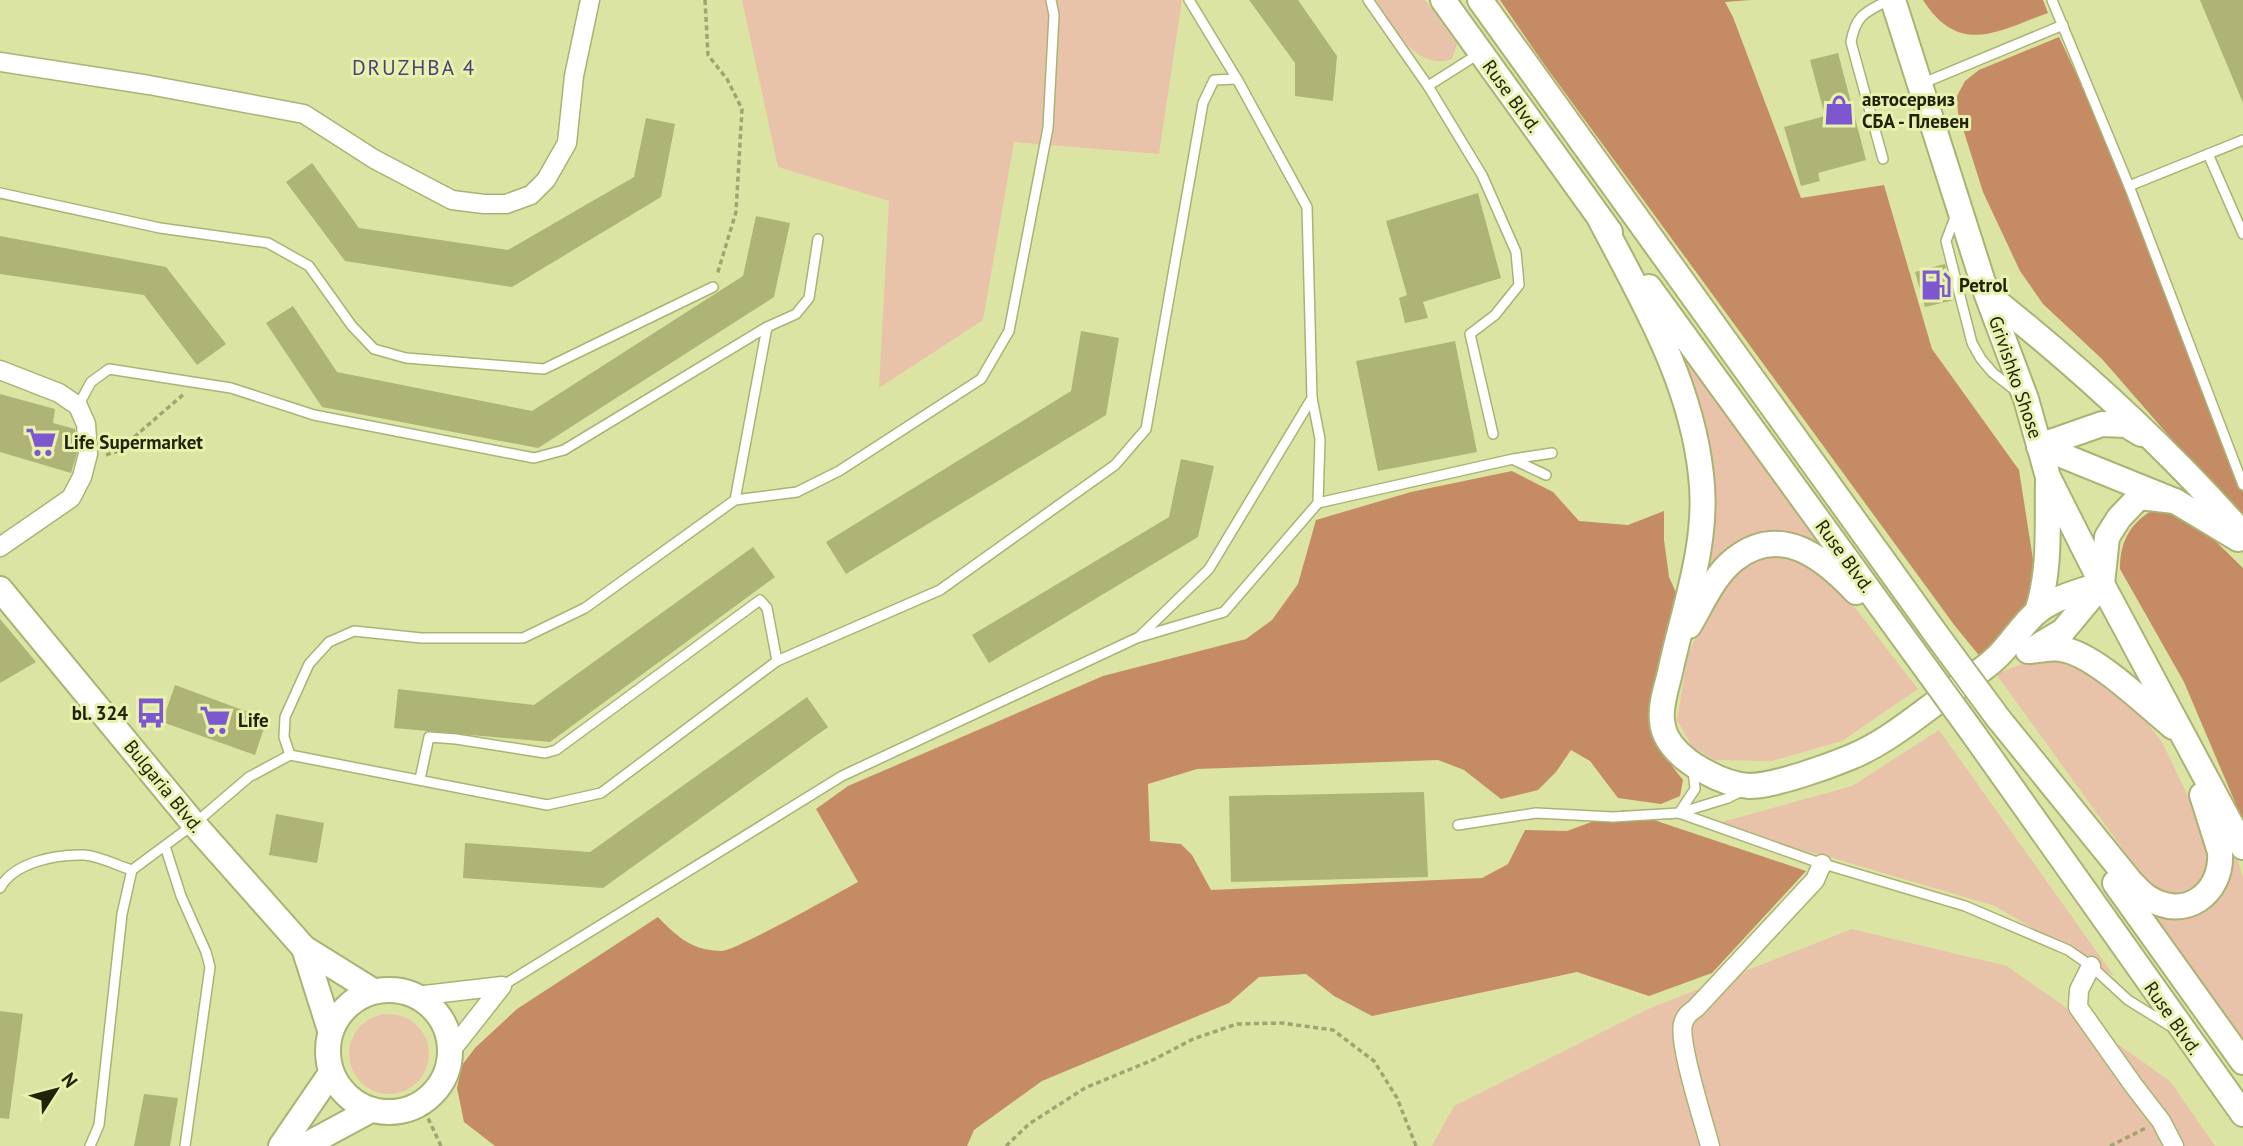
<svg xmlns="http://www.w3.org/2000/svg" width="2243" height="1146" viewBox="0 0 2243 1146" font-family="'PT Sans',sans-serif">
  <rect width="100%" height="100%" fill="#dce4a3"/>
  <g fill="#e9c2aa">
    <path d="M742 0H1182L1159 154 1014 142 983 320 879 388 889 201 778 167Z"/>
    <path d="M1376 0H1425L1457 44 1452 59C1415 72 1393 25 1376 0Z"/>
    <path d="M1678 350 1829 554 1783 534 1697 595 1706 555Z"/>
    <path d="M1777 553 1807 559 1832 578 1918 689 1842 741 1772 761 1715 760 1692 747 1677 720 1688 653 1727 578 1749 559Z"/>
    <path d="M2046 655 2080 663 2143 717 2163 744 2210 842 2213 863 2193 891 2173 896 2146 881 1996 674Z"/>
    <path d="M1939 730 2114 976 1995 906 1829 857 1708 826 1852 786Z"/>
    <path d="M2234 848 2243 877V1047L2139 901 2175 912 2229 850Z"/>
    <path d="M1852 929 2007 966 2170 1081 2215 1146H1432L1454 1106 1648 1009Z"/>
    <circle cx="389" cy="1054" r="40"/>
  </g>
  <g fill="#c48b65">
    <path d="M1500 0H1751L1725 2 1733 17 1801 198 1884 185 1932 349 2019 470 2034 566 2031 614 1982 659 1955 626 1541 60Z"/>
    <path d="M1923 0H2043L2048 13C1997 31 1960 57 1923 0Z"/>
    <path d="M2059 37 2129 186 2243 492V521L2102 359 2043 304 2020 271 1983 192 1958 113 1957 96 1965 81 1979 70Z"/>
    <path d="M1512 471 1553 492 1579 521 1628 525 1664 511V540L1669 577 1681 604 1651 720 1672 766 1683 780 1680 796 1661 804 1618 798 1590 761 1571 750 1556 772 1538 790 1501 799 1464 770 1438 760 1197 769 1148 784 1150 841 1181 844 1192 855 1211 890 1482 878 1508 864 1525 830 1567 831 1624 810 1806 871 1712 973 1649 996 1577 972 1372 1016 1334 996 1306 974 1259 977 1229 1003 1042 1081 974 1130 967 1146H495L464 1122 457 1088 462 1065 475 1048 517 1009 658 917C677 937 693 951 722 951 735 951 838 893 858 882L816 809 848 786 1103 676 1246 639 1272 620 1298 584 1316 520 1411 492Z"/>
    <path d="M2171 510 2204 530 2243 568V821L2184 682 2120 569C2120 546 2127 527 2148 513 2153 510 2164 510 2171 510Z"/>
  </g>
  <g fill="#adb475">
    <path d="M1249 0H1298L1337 56 1333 101 1295 96V63Z"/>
    <path d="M2200 0H2243V103Z"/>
    <path d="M1838 53 1866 160 1818 173 1820 181 1801 186 1784 127 1825 116 1810 60Z"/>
    <path d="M646 118 675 124 661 197 512 287 345 261 286 182 312 163 359 228 508 250 634 177Z"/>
    <path d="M1478 193 1501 278 1423 302 1428 318 1405 323 1399 298 1407 295 1386 221Z"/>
    <path d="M756 216 790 223 774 297 538 448 322 407 266 323 293 306 337 372 532 411 743 276Z"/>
    <path d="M0 236 166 267 226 344 197 365 144 295 0 274Z"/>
    <path d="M1945 264 1954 300 1925 307 1915 272Z"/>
    <path d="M1081 331 1119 338 1106 415 846 574 826 542 1071 391Z"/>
    <path d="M1455 341 1477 452 1378 471 1356 361Z"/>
    <path d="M0 394 55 409 53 423 75 429 77 453 71 473 0 452Z"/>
    <path d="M1181 459 1214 466 1198 537 989 663 972 635 1169 517Z"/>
    <path d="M753 547 775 577 550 742 394 728 398 689 534 705Z"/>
    <path d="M0 619 36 662 0 683Z"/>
    <path d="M175 685 267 719 255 755 162 722Z"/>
    <path d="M807 697 828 727 603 888 463 878 465 843 590 852Z"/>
    <path d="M1424 792 1428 877 1231 882 1229 796Z"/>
    <path d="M276 814 324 823 317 863 269 855Z"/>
    <path d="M0 1011 23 1014 9 1119 0 1118Z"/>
    <path d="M144 1094 178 1098 170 1146H134Z"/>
  </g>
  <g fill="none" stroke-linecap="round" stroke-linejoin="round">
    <g stroke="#abb374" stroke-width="12">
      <g id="lane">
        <path d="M1189 0 1237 79"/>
        <path d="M1368 0 1428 86 1482 175 1516 252 1519 285 1495 315 1470 334 1493 434"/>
        <path d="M2052 0 2129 186 2243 485"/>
        <path d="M1921 84 2063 25"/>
        <path d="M1428 86 1480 53"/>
        <path d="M2208 154 2243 234"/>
        <path d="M1883 159 1851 42C1856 14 1866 12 1889 0"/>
        <path d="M2129 186 2243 140"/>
        <path d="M0 193 160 228 268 243 309 266 352 326 374 349 406 358 544 369 713 287"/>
        <path d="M1957 212 1946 241 1972 343 1981 359 1993 373 2016 391"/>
        <path d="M78 406 91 382 109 369 231 388 314 415 534 458 564 450 767 327 796 314 809 298 818 239"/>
        <path d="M1514 460 1546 475"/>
        <path d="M735 500 767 327"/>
        <path d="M1318 503 1513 459 1552 453"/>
        <path d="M1140 637 1224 612 1318 503 1320 439 1312 398"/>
        <path d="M290 755 284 737 285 717 309 664 329 642 354 631 421 638H523L585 608 735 500 797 492 839 471 981 379 1009 331 1048 128 1054 15 1051 0"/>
        <path d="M1693 770 1695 789 1679 813 1817 862 1965 906 2068 950 2091 966 2128 1000 2170 1026"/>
        <path d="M420 779 429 737 456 739 545 753 556 750 760 600 767 608 777 661"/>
        <path d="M1458 825 1536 813 1613 817 1679 813 1728 798 1742 791"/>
        <path d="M165 846 181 896 206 952 210 967 185 1146"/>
        <path d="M0 888C14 862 57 854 84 855 100 856 118 866 132 870"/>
        <path d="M90 1146 99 1125 122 914 132 870 194 824 249 777 290 755 547 805 601 793 777 661 940 590 1115 465 1146 429 1203 103 1214 80 1237 79 1307 207 1312 398 1209 569 1139 637 842 776 502 986"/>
      </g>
    </g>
    <g stroke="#abb374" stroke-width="21">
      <g id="street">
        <path d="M0 62 149 85 304 114 374 159 452 200 484 204H506L531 195 546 180 567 143 574 76 590 0"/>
        <path d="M0 370 59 393 78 406 86 424 88 454 82 477 71 498 0 547"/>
        <path d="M2091 966 2079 990 2078 1007 2134 1086 2161 1121 2174 1146"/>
        <path d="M416 996 502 986 450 1052"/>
        <path d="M1710 1146C1704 1122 1678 1044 1683 1024 1685 1016 1689 1013 1696 1008L1815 880 1822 864"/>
      </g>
    </g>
    <g stroke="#abb374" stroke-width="28">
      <g id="secondary">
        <path d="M1443 0 1610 232"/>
        <path d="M1480 0 1936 634"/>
        <path d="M1893 0 1987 295 2026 399 2048 477 2102 584 2243 847"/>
        <path d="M1600 219C1643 301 1691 381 1701 475 1709 541 1685 604 1671 668 1668 684 1660 703 1662 720 1663 743 1685 761 1704 771 1718 779 1733 785 1749 786 1774 786 1827 767 1851 757 1887 742 1917 716 1949 693 1964 682 1982 671 1996 658 2011 644 2022 624 2038 611 2056 597 2081 591 2102 584"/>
        <path d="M1649 287 1914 652"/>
        <path d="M1988 295C2079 367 2166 447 2243 534"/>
        <path d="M2039 446 2175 501 2238 539"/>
        <path d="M2039 446 2102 424 2126 425 2141 434"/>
        <path d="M0 589 194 824 304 948 373 991"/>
        <path d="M2037 612C2051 570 2047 524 2048 481"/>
        <path d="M1689 626C1702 604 1714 575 1735 559 1781 523 1824 558 1856 592"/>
        <path d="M2033 649 2063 631 2102 584 2107 537 2119 518 2139 497 2175 501"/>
        <path d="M2028 651C2039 651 2051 647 2061 649 2094 653 2147 706 2173 727"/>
        <path d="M1998 718 2131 882C2136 887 2141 893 2147 897 2184 922 2223 894 2220 852L2202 795"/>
        <path d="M1975 736 2243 1114"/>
        <path d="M2115 883 2243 1062"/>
        <path d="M304 948 330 1030"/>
        <circle cx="389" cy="1051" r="61"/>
        <path d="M281 1146 331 1073"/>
        <path d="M304 1146 371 1110"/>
      </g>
    </g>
    <g stroke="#9fa571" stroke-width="3.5" stroke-dasharray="5 3.5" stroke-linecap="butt">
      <path d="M705 0 708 55 727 79 742 109 736 212 717 275"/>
      <path d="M106 455 118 451 185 393"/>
      <path d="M421 1103 441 1146"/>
      <path d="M1006 1146 1029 1124 1085 1088 1155 1059 1193 1039 1237 1024 1282 1023 1333 1030 1374 1061 1397 1098 1416 1146"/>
      <path d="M2110 1146 2146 1128"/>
    </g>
    <use href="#lane" stroke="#fff" stroke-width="9"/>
    <use href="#street" stroke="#fff" stroke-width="18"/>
    <use href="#secondary" stroke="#fff" stroke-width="24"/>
    <g stroke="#abb374" stroke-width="28" stroke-linecap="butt">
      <g id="secondary-bridge">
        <path d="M1936 634 1998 718"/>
        <path d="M1914 652 1975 736"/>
      </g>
    </g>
    <use href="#secondary-bridge" stroke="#fff" stroke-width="24"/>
  </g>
  <defs>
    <g id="shop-bare" transform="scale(2.415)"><path d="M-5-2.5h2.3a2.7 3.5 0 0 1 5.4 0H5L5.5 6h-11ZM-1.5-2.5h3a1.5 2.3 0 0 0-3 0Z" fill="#7c57d0" stroke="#e9f1af" stroke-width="2.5" paint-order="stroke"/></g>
    <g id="fuel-bare" transform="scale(2.415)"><path d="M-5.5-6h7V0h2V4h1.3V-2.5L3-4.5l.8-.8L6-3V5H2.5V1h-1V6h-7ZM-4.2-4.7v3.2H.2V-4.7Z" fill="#7c57d0" stroke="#e9f1af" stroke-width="2.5" paint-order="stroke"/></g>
    <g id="supermarket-bare" transform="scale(2.415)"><path d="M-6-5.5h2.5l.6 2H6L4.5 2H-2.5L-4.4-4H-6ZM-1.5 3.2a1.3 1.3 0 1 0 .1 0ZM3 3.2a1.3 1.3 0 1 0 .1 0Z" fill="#7c57d0" stroke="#e9f1af" stroke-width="2.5" paint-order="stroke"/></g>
    <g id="bus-bare" transform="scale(2.415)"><path d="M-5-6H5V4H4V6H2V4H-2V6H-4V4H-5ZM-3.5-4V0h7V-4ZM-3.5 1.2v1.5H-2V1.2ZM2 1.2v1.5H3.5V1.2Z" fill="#7c57d0" stroke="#e9f1af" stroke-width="2.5" paint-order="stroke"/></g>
  </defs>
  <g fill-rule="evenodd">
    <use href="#shop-bare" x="1839" y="110"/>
    <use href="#fuel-bare" x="1936" y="285"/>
    <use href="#supermarket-bare" x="41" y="442"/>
    <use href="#bus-bare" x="151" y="713"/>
    <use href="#supermarket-bare" x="215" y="720"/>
  </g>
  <g text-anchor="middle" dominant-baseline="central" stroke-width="6" stroke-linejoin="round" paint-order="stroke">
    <g font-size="19" fill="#212309" stroke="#e9f1af">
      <text transform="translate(1512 96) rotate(54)">Ruse Blvd.</text>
      <text transform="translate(2016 377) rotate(71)">Grivishko Shose</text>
      <text transform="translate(1845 556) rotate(54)">Ruse Blvd.</text>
      <text transform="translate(164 786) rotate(51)">Bulgaria Blvd.</text>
      <text transform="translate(2173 1018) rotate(55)">Ruse Blvd.</text>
    </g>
    <g font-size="19" font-weight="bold" fill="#212309" stroke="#e9f1af" text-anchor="start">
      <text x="1862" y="99">автосервиз<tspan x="1862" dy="22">СБА - Плевен</tspan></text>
      <text x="1959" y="285">Petrol</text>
      <text x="64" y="442">Life Supermarket</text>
      <text x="128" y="713" text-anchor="end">bl. 324</text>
      <text x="238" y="720">Life</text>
    </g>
    <g font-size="21" letter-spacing="2" fill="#4e3d7a" stroke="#e9f1af">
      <text x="414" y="67">DRUZHBA 4</text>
    </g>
  </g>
  <g transform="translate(56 1090) rotate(54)" stroke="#e9f1af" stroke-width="5" paint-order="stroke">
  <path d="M0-5L12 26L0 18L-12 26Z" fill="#212309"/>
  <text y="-10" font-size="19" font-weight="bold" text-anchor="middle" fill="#212309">N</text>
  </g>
</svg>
